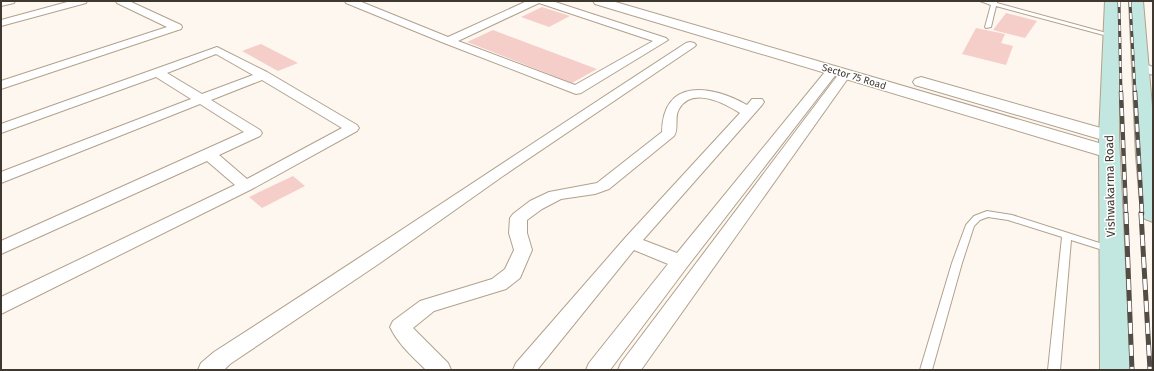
<svg xmlns="http://www.w3.org/2000/svg" width="1154" height="371" viewBox="0 0 1154 371" font-family="'Fira Sans',sans-serif">
  <rect width="100%" height="100%" fill="#fef7ef"/>
  <g fill="#f5ceca">
    <path d="M542 7 570 16 549 27 521 17Z"/>
    <path d="M1006 13 1037 21 1025 38 993 30Z"/>
    <path d="M976 28 1005 34 1001 43 1013 46 1006 65 962 54Z"/>
    <path d="M493 30 597 69 572 83 467 42Z"/>
    <path d="M261 44 298 63 278 71 242 51Z"/>
    <path d="M293 176 305 186 262 208 249 197Z"/>
  </g>
  <g fill="none" stroke-linecap="round" stroke-linejoin="round">
    <g stroke="#b1a18d" stroke-width="2">
      <g id="service">
        <path d="M980 1 992 2 993 1H997V3L1114 35 1111 37 996 6 991 27 986 28 985 27 991 5Z"/>
        <path d="M987 211 1012 215 1112 247 1114 249 1112 251 1109 252 1071 240 1060 370H1048L1062 237 1008 220 988 217 980 220 974 226 962 263 932 370H920L952 263 966 225 974 216Z"/>
      </g>
    </g>
    <g stroke="#b1a18d" stroke-width="2">
      <g id="minor">
        <path d="M1 1H15L14 3 1 6Z"/>
        <path d="M71 1H87L86 3 1 26V20Z"/>
        <path d="M116 1H129L181 25 182 27 181 29 1 89V81L167 27 117 3Z"/>
        <path d="M345 1H359L448 37 527 1H552L666 38 668 40 581 93 576 94 444 43 346 3ZM539 3 653 41 575 85 458 41Z"/>
        <path d="M690 42 694 43 696 45 694 47 503 176 380 263 230 364 224 370H198L201 363 214 352C373 250 529 145 686 43Z"/>
        <path d="M217 47 267 72 357 125 359 128 357 131 252 189 1 314V297L235 185 207 161 1 254V241L244 132 200 104 1 183V172L191 99 156 77 1 133V124ZM216 54 253 75 202 94 167 73ZM262 80 342 128 247 179 219 155 260 136 262 133 260 130 211 100Z"/>
        <path d="M1140 62 1153 67V75L1136 69 1134 66 1136 63Z"/>
        <path d="M833 66 837 67 839 70 837 73 687 267 610 370H586L589 363 668 264 634 250 537 370H513L516 363 625 238 740 113C724 103 692 86 679 109 674 117 679 129 674 136L609 189 595 194 561 199 542 209 527 220V233L532 250 520 278 506 289 434 311 413 328 448 363 451 370H426C413 357 398 344 390 327L393 321 420 301 492 279 505 269 514 250 509 233 510 218 513 214 530 201 549 192 597 183 662 132C663 77 712 85 747 105L752 99H762L764 102 762 105 643 240 677 253 829 67Z"/>
        <path d="M845 70 849 71 851 74 641 370H618L621 363 841 71Z"/>
      </g>
    </g>
    <g stroke="#b1a18d" stroke-width="2">
      <g id="tertiary">
        <path d="M593 1H612L1116 148 1118 152 1116 156 1109 158 1102 156 595 4Z"/>
        <path d="M921 77 1115 132 1118 136 1115 140 1109 141 1103 140 915 85 913 82 915 79Z"/>
      </g>
    </g>
    <g stroke="#b1a18d" stroke-width="2">
      <g id="secondary">
        <path d="M1105 1H1119V136L1130 370H1100L1099 136Z"/>
        <path d="M1129 1H1143L1153 118V222L1145 219 1141 214 1136 156Z"/>
      </g>
    </g>
    <use href="#service" fill="#fff" fill-rule="evenodd"/>
    <use href="#minor" fill="#fff" fill-rule="evenodd"/>
    <use href="#tertiary" fill="#fff" fill-rule="evenodd"/>
    <use href="#secondary" fill="#c2e6e0" fill-rule="evenodd"/>
    <g stroke="#534c44" stroke-width="3">
      <g id="rail-far2">
        <path d="M1119 1 1121 93"/>
        <path d="M1130 1 1135 93"/>
      </g>
    </g>
    <g stroke="#534c44" stroke-width="4.5">
      <g id="rail-far1">
        <path d="M1121 92 1126 214"/>
        <path d="M1135 92 1142 214"/>
      </g>
    </g>
    <g stroke="#534c44" stroke-width="5">
      <g id="rail">
        <path d="M1126 213 1132 370"/>
        <path d="M1141 213 1150 370"/>
      </g>
    </g>
    <use href="#rail-far2" stroke="#fff" stroke-width="2" stroke-dasharray="6" stroke-linecap="butt"/>
    <use href="#rail-far1" stroke="#fff" stroke-width="3" stroke-dasharray="8" stroke-linecap="butt"/>
    <use href="#rail" stroke="#fff" stroke-width="3.5" stroke-dasharray="11" stroke-linecap="butt"/>
  </g>
  <g text-anchor="middle" dominant-baseline="central" stroke-width="3" stroke-linejoin="round" paint-order="stroke">
    <g font-size="10" fill="#3f3830" stroke="#fff">
      <text transform="translate(854 77) rotate(17)">Sector 75 Road</text>
    </g>
    <g font-size="12" fill="#3f3830" stroke="#fff">
      <text transform="translate(1110 186) rotate(-91)">Vishwakarma Road</text>
    </g>
  </g>
  <rect width="1154" height="371" fill="none" stroke="#3f3830" stroke-width="4"/>
</svg>
